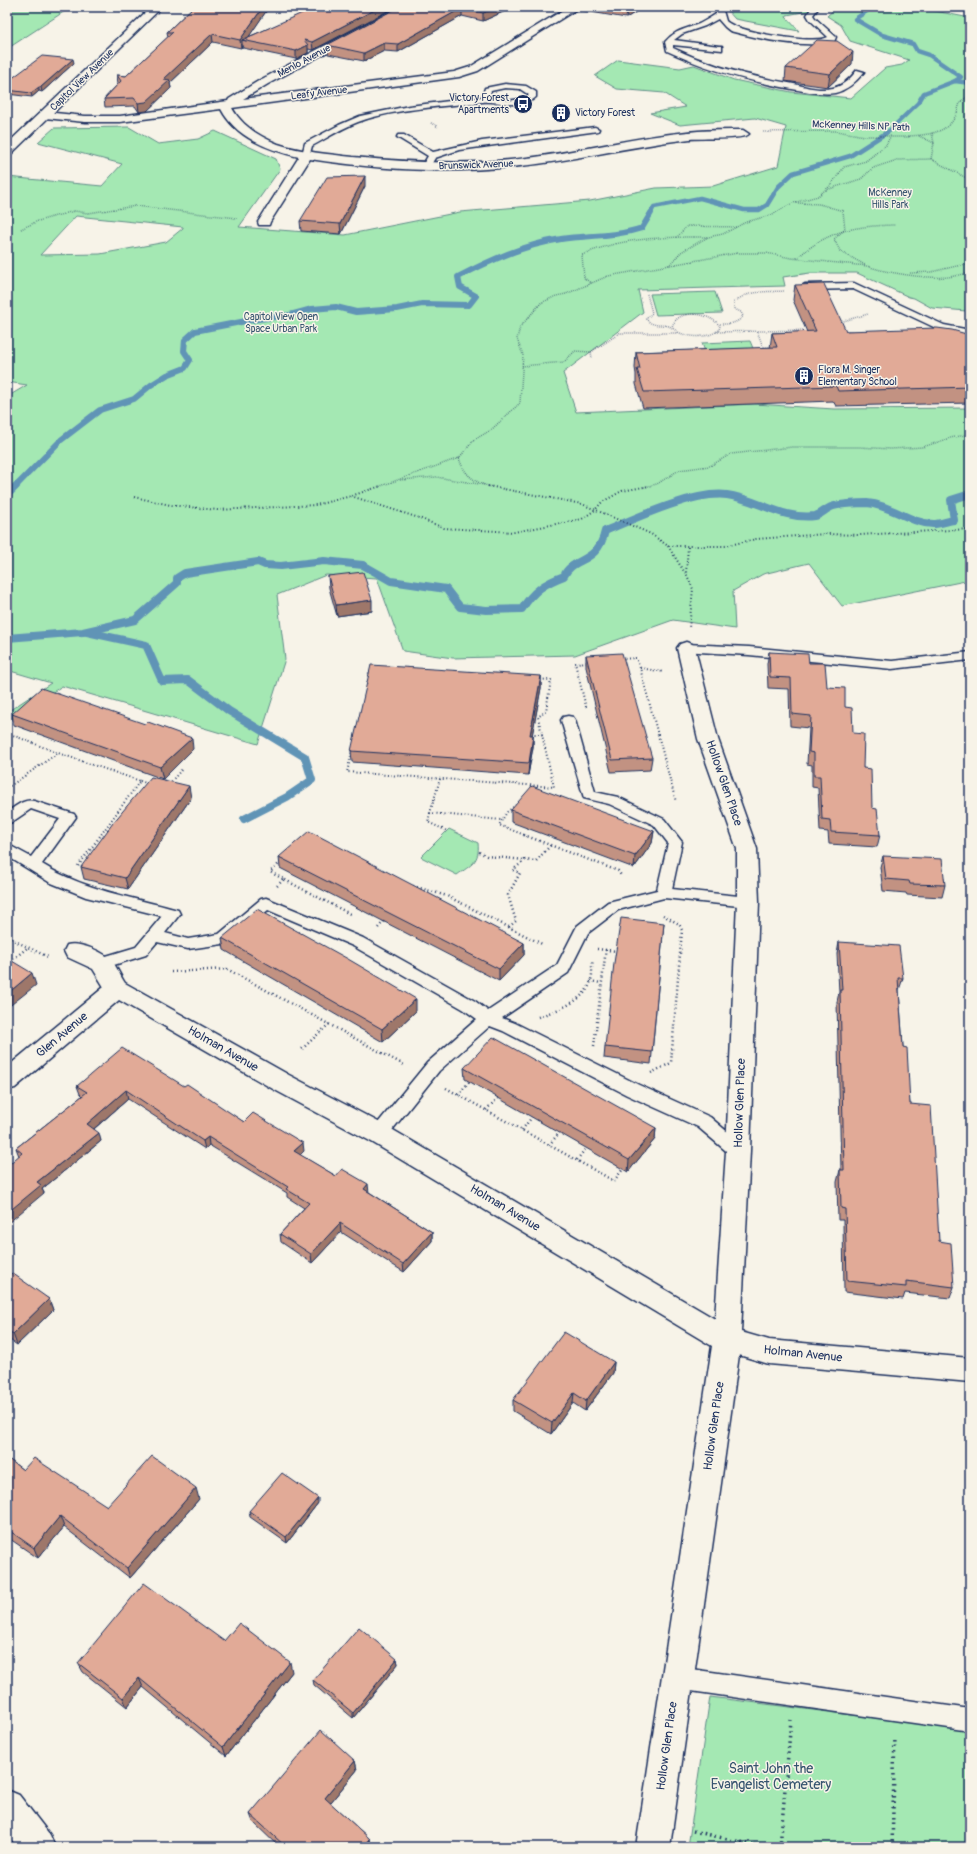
<svg xmlns="http://www.w3.org/2000/svg" width="977" height="1854" viewBox="0 0 977 1854" font-family="Pangolin,sans-serif">
  <rect width="100%" height="100%" fill="#f7f3e8"/>
  <filter id="ink" filterUnits="userSpaceOnUse"><feTurbulence type="fractalNoise" baseFrequency=".025" numOctaves="2"/><feDisplacementMap in="SourceGraphic" scale="8" xChannelSelector="R" yChannelSelector="G"/><feConvolveMatrix kernelMatrix="1 2 1 2 8 2 1 2 1" color-interpolation-filters="sRGB"/></filter>
  <g filter="url(#ink)">
    <g fill="#a4e8b3" stroke="#608c88" fill-rule="evenodd">
      <path d="M7 7H71L10 47H7Z"/>
      <path d="M717 7H810L808 11 787 15 786 17 799 31 735 19 727 10Z"/>
      <path d="M837 7H915L970 18V310L966 311 932 308 914 298 909 297 857 273H810L783 277 785 286 638 290 643 312 563 373 576 412 755 404 834 409 970 408V580L842 606 809 563 763 574 733 591 735 629 673 620 575 655 453 658 403 651 377 578 326 575 277 595 285 659 258 744 62 686 7 722V712L51 683 7 670V397L27 385 7 382V177L102 186 122 164 38 142 54 128 129 127 158 144 198 139 215 131 276 159 280 169 239 227 345 235 460 212 590 201 656 188 713 186 778 166 786 127 755 118 680 125 650 113 686 107 664 93 617 89 595 76 618 60 680 68 694 65 734 80 791 92 851 98 885 68 902 65 909 60 850 41 841 25 827 16ZM76 216 183 227V228L166 242 100 254 40 255Z"/>
      <path d="M715 292 722 313 656 315 650 294Z"/>
      <path d="M750 341 757 358 708 360 702 343Z"/>
      <path d="M449 829 478 843C480 862 471 865 457 875L421 857Z"/>
      <path d="M710 1697 970 1730V1847H688Z"/>
    </g>
    <g fill="none" stroke-linecap="round" stroke-linejoin="round">
      <g stroke="#6194b6" stroke-width="4.5">
        <path d="M866 7 870 9 855 19 882 35 913 44 917 51 929 55 961 77 955 81"/>
        <path d="M650 214 654 207 700 198 744 210H759L767 205 778 187 793 173 850 156 889 131 918 103 924 93 955 81 970 83"/>
      </g>
      <path stroke="#6194b6" stroke-width="6" d="M15 487 61 440 100 410 134 399 151 385 167 375 185 368 190 360 184 351 185 340 195 331 251 320 290 315 312 309 336 307 356 312 397 309 422 304 469 305 476 296 460 287 458 277C491 260 524 245 561 239 588 235 615 237 642 228L651 213"/>
      <g stroke="#6194b6" stroke-width="8">
        <path d="M7 495 16 486"/>
        <path d="M87 632 146 645 162 681 188 680 229 711 305 757 312 780 287 797 244 819"/>
        <path d="M7 638 83 632 135 620 177 583V578L185 573 258 562 265 565 281 566 324 561 363 565 391 581 446 589 460 607 486 610 522 609C533 591 545 583 564 576 572 557 598 564 605 531 636 518 693 491 727 495 757 499 783 520 815 516 820 515 826 509 831 507 837 504 859 503 867 503 891 505 909 523 933 524 940 524 947 521 954 520L951 500 970 494"/>
      </g>
      <g stroke="#1b2f5e" stroke-width="3">
        <g id="lane">
          <path d="M716 7H722L726 21C736 32 816 45 828 37L810 20 807 15 812 7H819L813 15 815 18 836 37 834 42C803 49 760 39 730 31L725 27 718 19 705 26 682 34 674 40 719 46H722V50L673 45V48C713 67 751 77 794 84 806 87 820 91 833 88 843 86 851 78 857 70L864 72C856 82 847 90 835 93 821 95 806 91 792 89 748 81 708 70 667 51L665 42C675 30 686 29 699 24 705 21 711 17 716 14Z"/>
          <path d="M505 84 526 86 536 92V97C521 111 499 100 482 102 442 107 397 108 358 122 342 128 327 138 312 146L309 157H303L302 155 305 143 339 125 360 116 409 106 482 97 485 88ZM505 88 520 89 529 95C521 102 498 102 489 96L491 91Z"/>
          <path d="M595 127 599 129 598 131 459 150 435 158 429 168H426L422 166 428 156 397 137 398 135H404L433 152 482 141Z"/>
          <path d="M854 283 944 325 970 330V336L938 329 853 289 805 290 800 287 805 284Z"/>
          <path d="M686 644 749 647 892 661 970 652V660L892 669 749 655 682 651 680 648 682 645Z"/>
          <path d="M568 716 573 717 575 720 595 792 618 797 664 819 682 842 672 889 748 897 753 898 755 902 753 906 748 907 664 898 618 910 588 933 568 973 502 1018 515 1023 639 1085 710 1117 744 1146 746 1151 744 1156 738 1158 732 1156 698 1127 627 1095 503 1031 490 1026 439 1071 385 1139 379 1141 373 1139 371 1134 373 1129 427 1063 477 1019 463 1009 353 946 268 910 228 943 223 944 188 949 157 942 146 955 101 969 96 967 93 963 96 959 136 947 162 916 86 897 49 882 7 856V844L31 857 60 819 31 809 12 822 7 824V812C15 807 24 798 34 801L74 814 76 817 42 864C84 890 131 897 178 910L180 914 165 933 188 939 219 934 261 899 266 898 363 938 475 1001 488 1011 557 965 577 926 608 902 657 890 668 843 654 825 609 804 584 798 561 720 563 717Z"/>
          <path d="M677 1667 970 1709V1731L677 1689 669 1686 666 1678 669 1670Z"/>
        </g>
      </g>
      <g stroke="#1b2f5e" stroke-width="3">
        <g id="street">
          <path d="M398 7H411L268 84 243 99 454 72 470 67 568 7H580L478 71 459 77 232 108C241 125 260 137 278 144 302 152 328 154 353 157 405 162 457 165 510 160 573 154 634 136 698 131 713 130 728 130 743 130L749 134C745 140 700 138 690 139 629 146 570 162 510 167 443 174 375 169 310 159L270 222 269 225H259L258 222 299 157C269 150 236 138 221 109L120 122H85L45 118 39 115 45 112 85 116H120L228 101 229 99 260 80Z"/>
          <path d="M686 642 692 644 695 648 718 739 757 849 759 902 750 1151 741 1332 769 1340 970 1358V1382L769 1364 739 1355 670 1847H636L712 1346 370 1141 273 1089 119 1000 15 1088 7 1090V1067L104 987 93 969 67 957 64 951 67 945C79 942 98 950 108 957 115 962 120 976 125 983L289 1075 388 1127 715 1319 726 1151 737 902V849L698 739 677 648 680 644Z"/>
        </g>
      </g>
      <g stroke="#1b2f5e" stroke-width="3">
        <g id="secondary">
          <path d="M151 7H162L11 154 7 155V144Z"/>
          <path d="M7 1790 19 1795 50 1835 55 1847H17L7 1834Z"/>
        </g>
      </g>
      <g stroke="#1b2f5e" stroke-width="1.5" stroke-dasharray="0.5 1.5" stroke-linecap="butt">
        <path d="M431 123 438 127"/>
        <path d="M763 132 836 131 865 136H891"/>
        <path d="M908 136C925 135 946 134 955 117 961 106 956 102 970 96"/>
        <path d="M919 136 934 143"/>
        <path d="M931 159 934 143 932 133"/>
        <path d="M826 190 861 179 873 168 897 160 931 159 970 180"/>
        <path d="M796 203 819 204 843 211 845 229 834 239 840 251 865 265"/>
        <path d="M21 229 38 221 74 211 88 213 136 206 237 218"/>
        <path d="M678 236 687 226 737 227"/>
        <path d="M970 243 966 246 970 248"/>
        <path d="M797 258C829 230 854 226 895 225"/>
        <path d="M669 265 681 252 708 237 723 234 746 222 771 215 793 203 818 196 830 186 844 167 866 161 886 145 890 137H910L909 136"/>
        <path d="M910 273 931 272 970 263"/>
        <path d="M591 283 584 278 582 255C623 237 664 237 708 237"/>
        <path d="M647 294 652 313 646 319C653 327 660 324 669 326 673 328 676 331 680 333 692 338 708 338 719 330L720 326C710 313 678 307 672 327"/>
        <path d="M840 322 868 314"/>
        <path d="M720 324C729 324 737 324 743 316L741 312 734 309V302C749 290 767 292 785 291"/>
        <path d="M757 331 763 347H773"/>
        <path d="M716 332 804 330"/>
        <path d="M591 352 592 358"/>
        <path d="M522 366 564 362 575 351 591 352 620 333H679"/>
        <path d="M459 458C464 475 475 483 492 487"/>
        <path d="M400 480 436 477 485 485"/>
        <path d="M378 487 459 458 474 440 491 430 520 403 523 355 517 339 520 327 541 303 556 296 566 294 608 276 738 253H766L791 258 867 266C886 273 928 279 948 277 955 276 963 274 970 273"/>
        <path d="M644 487 657 484 679 470 710 466 731 454 792 447H859L891 449 923 447 950 438 970 434"/>
      </g>
      <g stroke="#1b2f5e" stroke-width="2" stroke-dasharray="1 2.5" stroke-linecap="butt">
        <path d="M488 486 582 504 651 534 668 546H725L756 539 826 534 859 535 970 529"/>
        <path d="M351 496 419 518 444 528 514 532 582 519 595 510 602 502 622 491 649 486"/>
        <path d="M134 497 170 505 217 510 316 505 351 496 381 486"/>
        <path d="M668 546 685 573"/>
        <path d="M688 547 686 573 693 589 689 628"/>
        <path d="M621 659 636 658 640 668 676 802"/>
        <path d="M640 668 664 672"/>
        <path d="M376 670 551 680 546 711 538 717 554 787 347 772 358 727 363 723 369 672Z"/>
        <path d="M586 707 575 663 588 662"/>
        <path d="M10 734 58 753 140 781 100 836"/>
        <path d="M531 734H543"/>
        <path d="M440 779 430 813 501 820"/>
        <path d="M140 781 149 784"/>
        <path d="M169 784 182 769"/>
        <path d="M7 788 58 753"/>
        <path d="M516 805 507 812 499 825 527 836"/>
        <path d="M430 813 428 822 447 831"/>
      </g>
      <g stroke="#1b2f5e" stroke-width="2.5" stroke-dasharray="1 3" stroke-linecap="butt">
        <path d="M524 835 618 871 622 877"/>
        <path d="M479 852 487 856 524 860"/>
        <path d="M281 862 270 872 350 914"/>
        <path d="M78 866 101 835"/>
        <path d="M277 886 284 879"/>
        <path d="M413 886 447 896 542 944"/>
        <path d="M509 927 516 921 508 895 520 873 513 870 525 860 536 861 551 845"/>
        <path d="M378 928 385 920"/>
        <path d="M7 937 50 958"/>
        <path d="M597 949 617 951"/>
        <path d="M7 964 27 948"/>
        <path d="M171 972 227 969 406 1066"/>
        <path d="M590 981 601 983"/>
        <path d="M538 1017C556 1010 586 1002 591 980 593 974 591 967 593 961"/>
        <path d="M594 1046 606 949"/>
        <path d="M302 1049 329 1024"/>
        <path d="M651 1073 671 1063 682 930 679 924 663 915"/>
        <path d="M446 1088 614 1181 623 1169"/>
        <path d="M458 1095 469 1082"/>
        <path d="M486 1110 498 1098"/>
        <path d="M522 1130 532 1117"/>
        <path d="M549 1145 560 1132"/>
        <path d="M577 1160 586 1148"/>
      </g>
      <g stroke="#1b2f5e" stroke-width="3.5" stroke-dasharray="1.5 4" stroke-linecap="butt">
        <path d="M693 1831 762 1847"/>
        <path d="M780 1847 791 1720"/>
        <path d="M892 1847 895 1736"/>
      </g>
      <use href="#lane" fill="#f7f3e8" fill-rule="evenodd"/>
      <use href="#street" fill="#f7f3e8" fill-rule="evenodd"/>
      <use href="#secondary" fill="#f7f3e8" fill-rule="evenodd"/>
    </g>
    <g fill="#c29282" stroke="#1b2f5e">
      <path d="M193 7H269L248 37 320 7H395L313 50 308 49V53L296 59 243 48 242 46 241 48 213 42 170 83 171 88 147 111 139 112 135 106 105 107 104 99 118 84 117 75 126 76 168 37 167 32Z"/>
      <path d="M399 7H514L483 21 462 16 398 52 384 51 364 61 328 54 327 45Z"/>
      <path d="M579 7H644L626 18 579 10Z"/>
      <path d="M946 7H970V9H967L964 10Z"/>
      <path d="M74 63 42 92 39 91 32 97 7 94V82Z"/>
      <path d="M852 64 828 87 785 81 786 68Z"/>
      <path d="M365 186 341 234 301 231 300 221Z"/>
      <path d="M795 285 846 331 970 335V403L836 406 833 401 643 408 636 384V374L635 368 636 352 770 348 772 333 807 332 793 300Z"/>
      <path d="M328 576 372 611 337 616 329 588Z"/>
      <path d="M769 652 809 663 827 687 845 707 853 733 863 768 872 808 880 835 877 847 829 844 828 832 820 831 818 788 812 787V765L807 764 809 728 790 726 789 689 768 688 767 664Z"/>
      <path d="M586 655 652 758 650 770 611 772 586 667Z"/>
      <path d="M541 676V688L532 735H533V747L528 775 352 762 351 751Z"/>
      <path d="M12 714 193 749 163 779 14 725Z"/>
      <path d="M191 798 128 889 84 879 81 867Z"/>
      <path d="M511 810 654 831 652 843 634 868 511 822Z"/>
      <path d="M883 856 945 885 942 897 907 895 906 893 883 891 880 867Z"/>
      <path d="M279 857 524 943V955L499 981 280 868Z"/>
      <path d="M664 923 651 1064 604 1058 605 1047Z"/>
      <path d="M222 938 416 1011 383 1042 224 950Z"/>
      <path d="M839 942 903 978 899 990 903 1047 910 1104 939 1241 954 1287 950 1298 905 1293 903 1299 844 1292 843 1220H838L837 1182 840 1170H841L837 1002 839 992 837 954Z"/>
      <path d="M464 1068 656 1128 655 1139 628 1172 465 1079Z"/>
      <path d="M77 1086H184L244 1122 304 1151 300 1155 336 1176 369 1192 432 1232V1241L404 1272 341 1232 312 1263 281 1242 280 1234 304 1208 287 1197V1193L209 1145 205 1149 128 1099 94 1129 101 1141 42 1189 44 1193 19 1156 16 1148 82 1096 80 1094Z"/>
      <path d="M7 1277 49 1299 53 1310 17 1345 7 1338Z"/>
      <path d="M614 1362 613 1373 585 1411 573 1403 551 1434 513 1411V1400Z"/>
      <path d="M7 1458 23 1470 107 1506 199 1499 130 1578 64 1527 38 1558 7 1537Z"/>
      <path d="M318 1503 287 1543 250 1517 249 1511Z"/>
      <path d="M224 1641 292 1672 226 1756 143 1687 127 1707 83 1672 78 1663Z"/>
      <path d="M397 1659 398 1664 353 1718 314 1685 313 1680Z"/>
      <path d="M355 1761 357 1770 330 1803 370 1839 371 1847H279L253 1822 250 1814Z"/>
    </g>
    <g fill="#9e776a" stroke="#1b2f5e">
      <path d="M263 7H269L246 41 242 40V46L241 48 240 40Z"/>
      <path d="M380 7H395L313 50 312 42Z"/>
      <path d="M497 7H514L483 21V13Z"/>
      <path d="M632 7H644L626 18 627 11Z"/>
      <path d="M965 7H967V9L964 10Z"/>
      <path d="M462 8V16L398 52V44Z"/>
      <path d="M212 34 213 42 170 83 171 88 147 111 139 112 138 103Z"/>
      <path d="M384 43V51L364 61V53Z"/>
      <path d="M308 45V53L296 59V51Z"/>
      <path d="M853 52 852 64 828 87 830 74Z"/>
      <path d="M73 59 74 63 42 92 41 87Z"/>
      <path d="M39 87V91L32 97 31 93Z"/>
      <path d="M365 176V186L341 234 340 224Z"/>
      <path d="M372 600V611L337 616 336 605Z"/>
      <path d="M541 676V688L530 747V735Z"/>
      <path d="M533 735V747L528 775 529 763Z"/>
      <path d="M192 738 193 749 163 779 160 767Z"/>
      <path d="M189 786 191 798 128 889 125 878Z"/>
      <path d="M654 831 652 843 634 868 635 856Z"/>
      <path d="M524 943V955L499 981V969Z"/>
      <path d="M32 973 36 985 7 1008V994Z"/>
      <path d="M416 999V1011L383 1042 382 1029Z"/>
      <path d="M126 1090 128 1099 89 1133 87 1124Z"/>
      <path d="M656 1128 655 1139 628 1172 629 1160Z"/>
      <path d="M99 1133 101 1141 42 1189 44 1193 7 1224V1213L37 1182Z"/>
      <path d="M208 1137 209 1145 205 1149 203 1141Z"/>
      <path d="M303 1143 304 1151 295 1160 294 1151Z"/>
      <path d="M368 1184 369 1193 364 1189Z"/>
      <path d="M340 1223 341 1232 312 1263 311 1254Z"/>
      <path d="M432 1232V1241L404 1272 403 1264Z"/>
      <path d="M49 1299 53 1310 17 1345 13 1334Z"/>
      <path d="M614 1362 613 1373 585 1411 586 1401Z"/>
      <path d="M574 1393 573 1403 551 1434 552 1423Z"/>
      <path d="M196 1488 199 1499 130 1578 127 1568Z"/>
      <path d="M318 1498V1503L287 1543 286 1537Z"/>
      <path d="M60 1516 64 1527 38 1558 34 1548Z"/>
      <path d="M397 1659 398 1664 353 1718V1713Z"/>
      <path d="M290 1662 292 1672 226 1756 223 1747Z"/>
      <path d="M139 1678 143 1687 127 1707 123 1698Z"/>
      <path d="M355 1761 357 1770 327 1807 325 1798Z"/>
      <path d="M370 1839 371 1847H364Z"/>
    </g>
    <g fill="#e1aa97" stroke="#1b2f5e">
      <path d="M193 7H263L240 40 212 34 164 79 170 80 146 102 138 103 134 98 104 99 121 81 117 75 126 76 173 32H167Z"/>
      <path d="M320 7H380L312 42 304 40 308 45 296 51 242 40 309 10 312 11Z"/>
      <path d="M399 7H497L483 13 462 8 398 44 384 43 364 53 327 45Z"/>
      <path d="M607 7H632L627 11Z"/>
      <path d="M817 40 837 41 853 52 830 74 786 68Z"/>
      <path d="M42 56 73 59 41 87H39L31 93 7 90V82Z"/>
      <path d="M365 176 340 224 300 221 327 177Z"/>
      <path d="M824 284 846 331 937 328 952 330 970 335V387L838 391 836 386 644 392 637 369H640L636 352 777 347 772 333 816 331 795 285Z"/>
      <path d="M363 572 372 600 336 605 328 576Z"/>
      <path d="M769 652 808 654 809 663H825L827 687 845 688V707L852 708 853 733 864 734 863 768 871 769 872 808 877 809 880 835 831 832 830 820 822 819 820 776H814V753L809 752 811 716 792 714 791 678 770 677Z"/>
      <path d="M622 653 652 758 612 760 586 655Z"/>
      <path d="M371 665 541 676 530 735H533L529 763 351 751Z"/>
      <path d="M41 688 145 724 148 722 192 738 160 767 12 714Z"/>
      <path d="M151 777 189 786 125 878 81 867 113 823Z"/>
      <path d="M532 786 654 831 635 856 511 810Z"/>
      <path d="M309 831 524 943 499 969 279 857Z"/>
      <path d="M883 856 942 859 945 885 910 884 909 881 886 879Z"/>
      <path d="M257 909 348 959 416 999 382 1029 222 938Z"/>
      <path d="M621 918 664 923 652 1052 605 1047 614 963Z"/>
      <path d="M839 942 899 946 903 978H898L903 1047 907 1048 910 1104 931 1106 939 1241 951 1243 954 1287 906 1281V1287L847 1281 845 1209 841 1208 840 1170H844L840 990H842Z"/>
      <path d="M7 958 32 973 7 994Z"/>
      <path d="M493 1037 656 1128 629 1160 464 1068Z"/>
      <path d="M122 1048 184 1086 187 1084 244 1122 253 1113 303 1143 294 1151 336 1176 342 1169 368 1184 364 1189 432 1232 403 1264 340 1223 311 1254 280 1234 309 1203 286 1189 288 1187 208 1137 203 1141 126 1090 87 1124 99 1133 37 1182 41 1185 7 1213V1166L22 1153 16 1148 87 1092 77 1086Z"/>
      <path d="M12 1273 49 1299 13 1334 7 1330V1277Z"/>
      <path d="M564 1332 614 1362 586 1401 574 1393 552 1423 513 1400Z"/>
      <path d="M152 1456 196 1488 127 1568 60 1516 34 1548 7 1529V1458L23 1470 34 1458 107 1506Z"/>
      <path d="M282 1473 318 1498 286 1537 249 1511Z"/>
      <path d="M144 1583 224 1641 239 1623 290 1662 223 1747 139 1678 123 1698 78 1663Z"/>
      <path d="M359 1627 397 1659 353 1713 313 1680Z"/>
      <path d="M321 1730 355 1761 325 1798 370 1839 364 1847H286L250 1814Z"/>
    </g>
  </g>
  <defs>
    <g id="bus-disc" transform="scale(1)"><circle r="9.5" fill="#1b2f5e" stroke="#f7f3e8"/><path d="M-5-6H5V4H4V6H2V4H-2V6H-4V4H-5ZM-3.5-4V0h7V-4ZM-3.5 1.2v1.5H-2V1.2ZM2 1.2v1.5H3.5V1.2Z" fill="#fff"/></g>
    <g id="building-disc" transform="scale(1)"><circle r="9.5" fill="#1b2f5e" stroke="#f7f3e8"/><path d="M-4-6H4V6H1V3H-1V6H-4ZM-2.5-4.3h1.7v1.8h-1.7ZM.8-4.3h1.7v1.8H.8ZM-2.5-1h1.7V.8h-1.7ZM.8-1h1.7V.8H.8Z" fill="#fff"/></g>
  </defs>
  <g fill-rule="evenodd">
    <use href="#bus-disc" x="523" y="104"/>
    <use href="#building-disc" x="561" y="113"/>
    <use href="#building-disc" x="804" y="376"/>
  </g>
  <g text-anchor="middle" dominant-baseline="central" stroke-width="3" stroke-linejoin="round" paint-order="stroke">
    <g font-size="10" fill="#1b2f5e" stroke="#f7f3e8">
      <text transform="translate(304 61) rotate(-28)">Menlo Avenue</text>
      <text transform="translate(82 80) rotate(-44)">Capitol View Avenue</text>
      <text transform="translate(319 93) rotate(-7)">Leafy Avenue</text>
      <text transform="translate(861 126) rotate(2)">McKenney Hills NP Path</text>
      <text transform="translate(476 165) rotate(-2)">Brunswick Avenue</text>
    </g>
    <g font-size="10" fill="#1b2f5e" stroke="#f7f3e8" text-anchor="start">
      <text x="509" y="98" text-anchor="end">Victory Forest<tspan x="509" dy="12">Apartments</tspan></text>
      <text x="575" y="113">Victory Forest</text>
      <text x="818" y="370">Flora M. Singer<tspan x="818" dy="12">Elementary School</tspan></text>
    </g>
    <g font-size="10" fill="#36546f" stroke="#f7f3e8">
      <text x="890" y="193">McKenney<tspan x="890" dy="12">Hills Park</tspan></text>
      <text x="281" y="317">Capitol View Open<tspan x="281" dy="12">Space Urban Park</tspan></text>
    </g>
    <g font-size="12" fill="#1b2f5e" stroke="#f7f3e8">
      <text transform="translate(724 783) rotate(71)">Hollow Glen Place</text>
      <text transform="translate(62 1035) rotate(-40)">Glen Avenue</text>
      <text transform="translate(223 1049) rotate(30)">Holman Avenue</text>
      <text transform="translate(740 1103) rotate(-88)">Hollow Glen Place</text>
      <text transform="translate(505 1208) rotate(31)">Holman Avenue</text>
      <text transform="translate(803 1354) rotate(6)">Holman Avenue</text>
      <text transform="translate(714 1426) rotate(-82)">Hollow Glen Place</text>
      <text transform="translate(667 1746) rotate(-82)">Hollow Glen Place</text>
    </g>
    <g font-size="14" fill="#36546f" stroke="#f7f3e8">
      <text x="771" y="1768">Saint John the<tspan x="771" dy="16">Evangelist Cemetery</tspan></text>
    </g>
  </g>
  <rect width="977" height="1854" fill="none" stroke="#f7f3e8" stroke-width="24"/>
  <rect x="12" y="12" width="953" height="1830" fill="none" stroke="#1b2f5e" stroke-width="1.5" filter="url(#ink)"/>
</svg>
